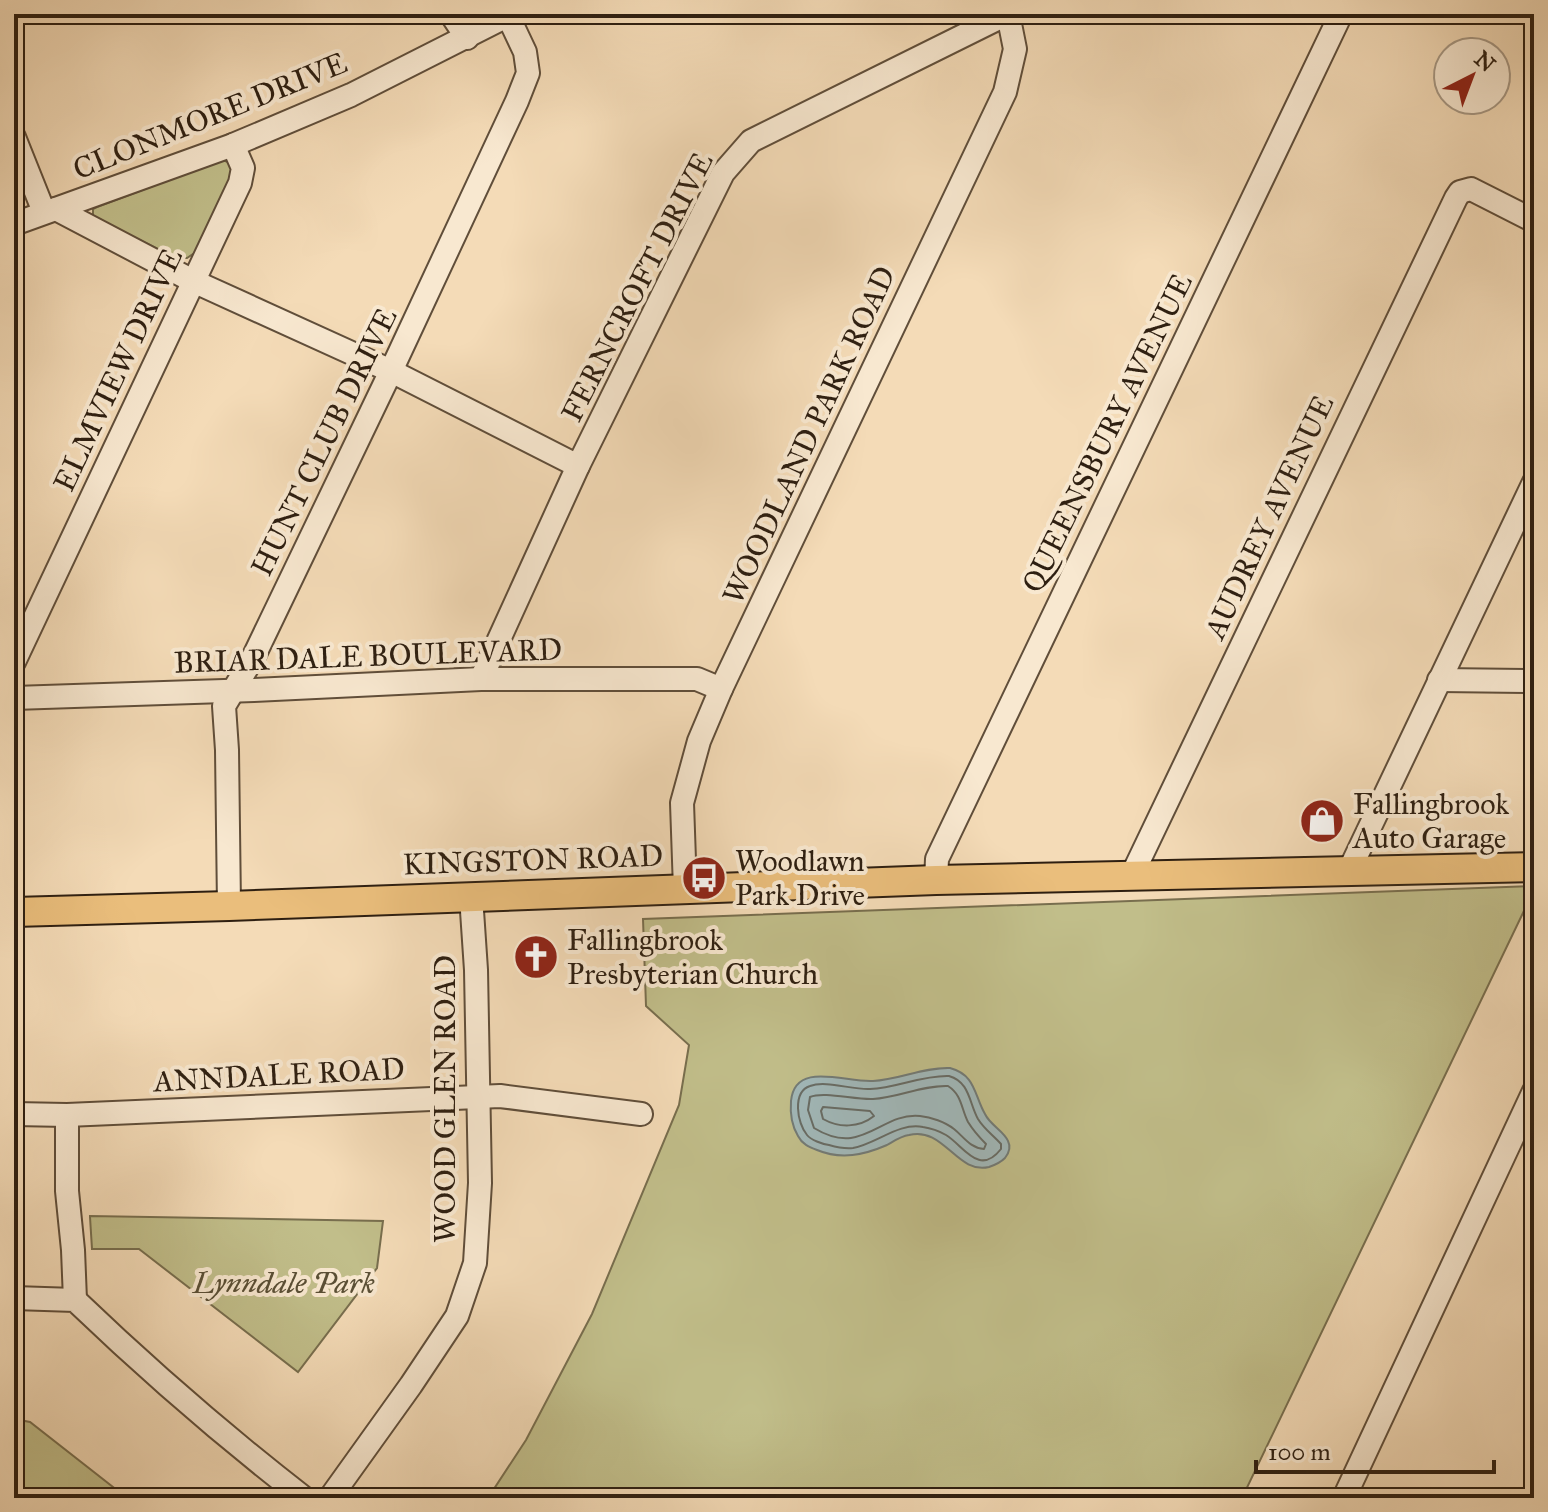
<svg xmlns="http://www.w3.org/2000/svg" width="1548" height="1512" viewBox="0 0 1548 1512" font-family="'IM FELL Great Primer',serif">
  <rect width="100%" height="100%" fill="#f4dbb7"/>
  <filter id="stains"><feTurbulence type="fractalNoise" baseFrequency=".0025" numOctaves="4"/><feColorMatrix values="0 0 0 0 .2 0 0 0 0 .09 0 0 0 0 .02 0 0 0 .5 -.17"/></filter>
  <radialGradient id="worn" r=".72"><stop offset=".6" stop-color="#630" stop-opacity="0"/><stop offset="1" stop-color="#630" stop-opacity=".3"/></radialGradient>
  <g fill="#c1be8a" stroke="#786e4e" stroke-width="2">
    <path d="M222 160 231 163 233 167 232 175 196 252 187 258H176L93 217V209L97 207Z"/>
    <path d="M1534 886V890L1242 1498H488L526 1440 592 1314 679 1105 689 1045 646 1006 643 919Z"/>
    <path d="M90 1217V1216L383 1221 377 1268 298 1372 139 1249H92Z"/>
    <path d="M14 1419 30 1422 127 1498H14Z"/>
  </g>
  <path fill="#a1b8b9" stroke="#737b76" stroke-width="2" d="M950 1068C976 1075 974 1095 985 1114 990 1125 1004 1131 1008 1141 1011 1147 1009 1153 1005 1158 1001 1162 995 1165 989 1167 957 1175 944 1126 909 1135 901 1136 894 1141 887 1145 864 1155 841 1160 817 1150 809 1147 802 1144 798 1136 792 1126 790 1113 791 1101 795 1060 846 1083 873 1081 899 1080 923 1067 950 1068Z"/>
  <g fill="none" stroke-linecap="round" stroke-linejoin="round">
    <g stroke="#686c65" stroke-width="2">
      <path d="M949 1076C970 1082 969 1103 978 1119 984 1129 993 1135 1001 1144V1149C979 1177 964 1146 946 1135 939 1131 930 1128 923 1127 899 1122 876 1144 853 1148 845 1149 836 1147 829 1145 822 1144 811 1140 807 1135 797 1123 792 1092 810 1086 826 1080 852 1090 870 1089 897 1088 922 1075 949 1076Z"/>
      <path d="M948 1086C962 1095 961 1108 968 1122 973 1130 979 1137 986 1144L984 1149C970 1148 964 1137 954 1129 945 1122 931 1117 920 1116 880 1112 863 1158 814 1128L808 1110 810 1097C824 1091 855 1100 873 1099 898 1098 922 1085 948 1086Z"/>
      <path d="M823 1107 870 1111 874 1116C859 1128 839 1128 823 1119L821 1111Z"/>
    </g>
    <g stroke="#604e3a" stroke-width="26">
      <g id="minor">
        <path d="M451 14 467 38"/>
        <path d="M14 137 44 212"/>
        <path d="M56 209 193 281 391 371 578 466"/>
        <path d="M14 224 233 145 351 95 511 14"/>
        <path d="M14 662 240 183 243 168 233 145"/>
        <path d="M481 679 578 466 723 173 751 141 1007 14"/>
        <path d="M1439 680 1534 681"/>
        <path d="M14 698 254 690 481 679H697L721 689"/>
        <path d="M1349 871 1534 482"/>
        <path d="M1132 875 1456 198 1460 192 1471 189 1534 221"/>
        <path d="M936 880 937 859 1341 14"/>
        <path d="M685 889 682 803 699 741 721 689 1005 92 1015 49 1008 14"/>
        <path d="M229 906 227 750 224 706 254 656 391 371 517 101 528 73 525 52 508 16"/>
        <path d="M14 1114 67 1115 500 1096 641 1114"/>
        <path d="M67 1115V1191L73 1250 75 1300"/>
        <path d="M14 1298 75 1300C148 1370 224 1436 304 1498"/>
        <path d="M330 1498 411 1385 457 1316 475 1263 480 1183 476 970 471 896"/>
        <path d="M1344 1498 1534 1091"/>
      </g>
    </g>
    <g stroke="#2e1f11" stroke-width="32">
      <path id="major" d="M14 912 229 906 936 880 1534 867"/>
    </g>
    <use href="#minor" stroke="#f8e8d0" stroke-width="22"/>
    <use href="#major" stroke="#eabe7c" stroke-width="28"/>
  </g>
  <defs>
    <g id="shop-disc" transform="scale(2.3)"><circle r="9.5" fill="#8f2418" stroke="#f8e8d0"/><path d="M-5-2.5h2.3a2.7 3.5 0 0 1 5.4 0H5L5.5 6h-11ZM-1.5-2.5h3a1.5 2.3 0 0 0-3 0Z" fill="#fff"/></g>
    <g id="bus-disc" transform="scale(2.3)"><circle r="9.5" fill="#8f2418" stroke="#f8e8d0"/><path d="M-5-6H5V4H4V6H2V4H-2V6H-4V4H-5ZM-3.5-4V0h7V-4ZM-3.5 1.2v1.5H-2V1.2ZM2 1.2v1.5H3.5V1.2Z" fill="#fff"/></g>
    <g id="church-disc" transform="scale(2.3)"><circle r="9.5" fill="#8f2418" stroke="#f8e8d0"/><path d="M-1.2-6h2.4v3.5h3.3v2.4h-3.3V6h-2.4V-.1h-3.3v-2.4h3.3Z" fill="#fff"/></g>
  </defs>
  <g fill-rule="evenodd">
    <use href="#shop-disc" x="1322" y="821"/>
    <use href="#bus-disc" x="704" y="878"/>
    <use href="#church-disc" x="536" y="957"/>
  </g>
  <g text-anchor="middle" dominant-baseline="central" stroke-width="8" stroke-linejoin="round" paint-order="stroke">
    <g font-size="30" fill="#2e1f11" stroke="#f8e8d0">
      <text transform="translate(210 116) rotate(-22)">CLONMORE DRIVE</text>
      <text transform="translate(637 287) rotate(-63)">FERNCROFT DRIVE</text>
      <text transform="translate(118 370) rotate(-65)">ELMVIEW DRIVE</text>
      <text transform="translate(1107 433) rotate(-64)">QUEENSBURY AVENUE</text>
      <text transform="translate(809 435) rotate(-65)">WOODLAND PARK ROAD</text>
      <text transform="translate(324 442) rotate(-64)">HUNT CLUB DRIVE</text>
      <text transform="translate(1269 517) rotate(-65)">AUDREY AVENUE</text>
      <text transform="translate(368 656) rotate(-2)">BRIAR DALE BOULEVARD</text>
      <text transform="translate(533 860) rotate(-2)">KINGSTON ROAD</text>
      <text transform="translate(279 1075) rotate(-3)">ANNDALE ROAD</text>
      <text transform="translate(445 1099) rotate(-90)">WOOD GLEN ROAD</text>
    </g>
    <g font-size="30" fill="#2e1f11" stroke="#f8e8d0" text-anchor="start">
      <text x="1353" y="804">Fallingbrook<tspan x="1353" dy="34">Auto Garage</tspan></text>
      <text x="735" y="861">Woodlawn<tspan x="735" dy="34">Park Drive</tspan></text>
      <text x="567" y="940">Fallingbrook<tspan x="567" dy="34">Presbyterian Church</tspan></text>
    </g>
    <g font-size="30" font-style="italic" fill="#5a4f35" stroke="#f8e8d0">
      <text x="284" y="1283">Lynndale Park</text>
    </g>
  </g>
  <rect width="1548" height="1512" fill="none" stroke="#f4dbb7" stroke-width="48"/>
  <rect x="16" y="16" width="1516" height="1480" fill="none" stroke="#2e1f11" stroke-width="4"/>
  <rect x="24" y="24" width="1500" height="1464" fill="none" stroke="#2e1f11" stroke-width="2"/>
  <g transform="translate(1472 76) rotate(42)"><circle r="38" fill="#f8e8d0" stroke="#a79884" stroke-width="2"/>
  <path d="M0-6L14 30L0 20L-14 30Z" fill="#8f2418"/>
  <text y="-12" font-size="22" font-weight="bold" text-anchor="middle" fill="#2e1f11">N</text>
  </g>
  <path d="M1256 1460v12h238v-12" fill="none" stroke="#2e1f11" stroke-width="4"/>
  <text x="1268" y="1460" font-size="24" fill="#2e1f11" stroke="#f8e8d0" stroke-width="6" paint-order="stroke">100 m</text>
  <rect width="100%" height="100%" filter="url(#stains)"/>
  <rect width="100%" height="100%" fill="url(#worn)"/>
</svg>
